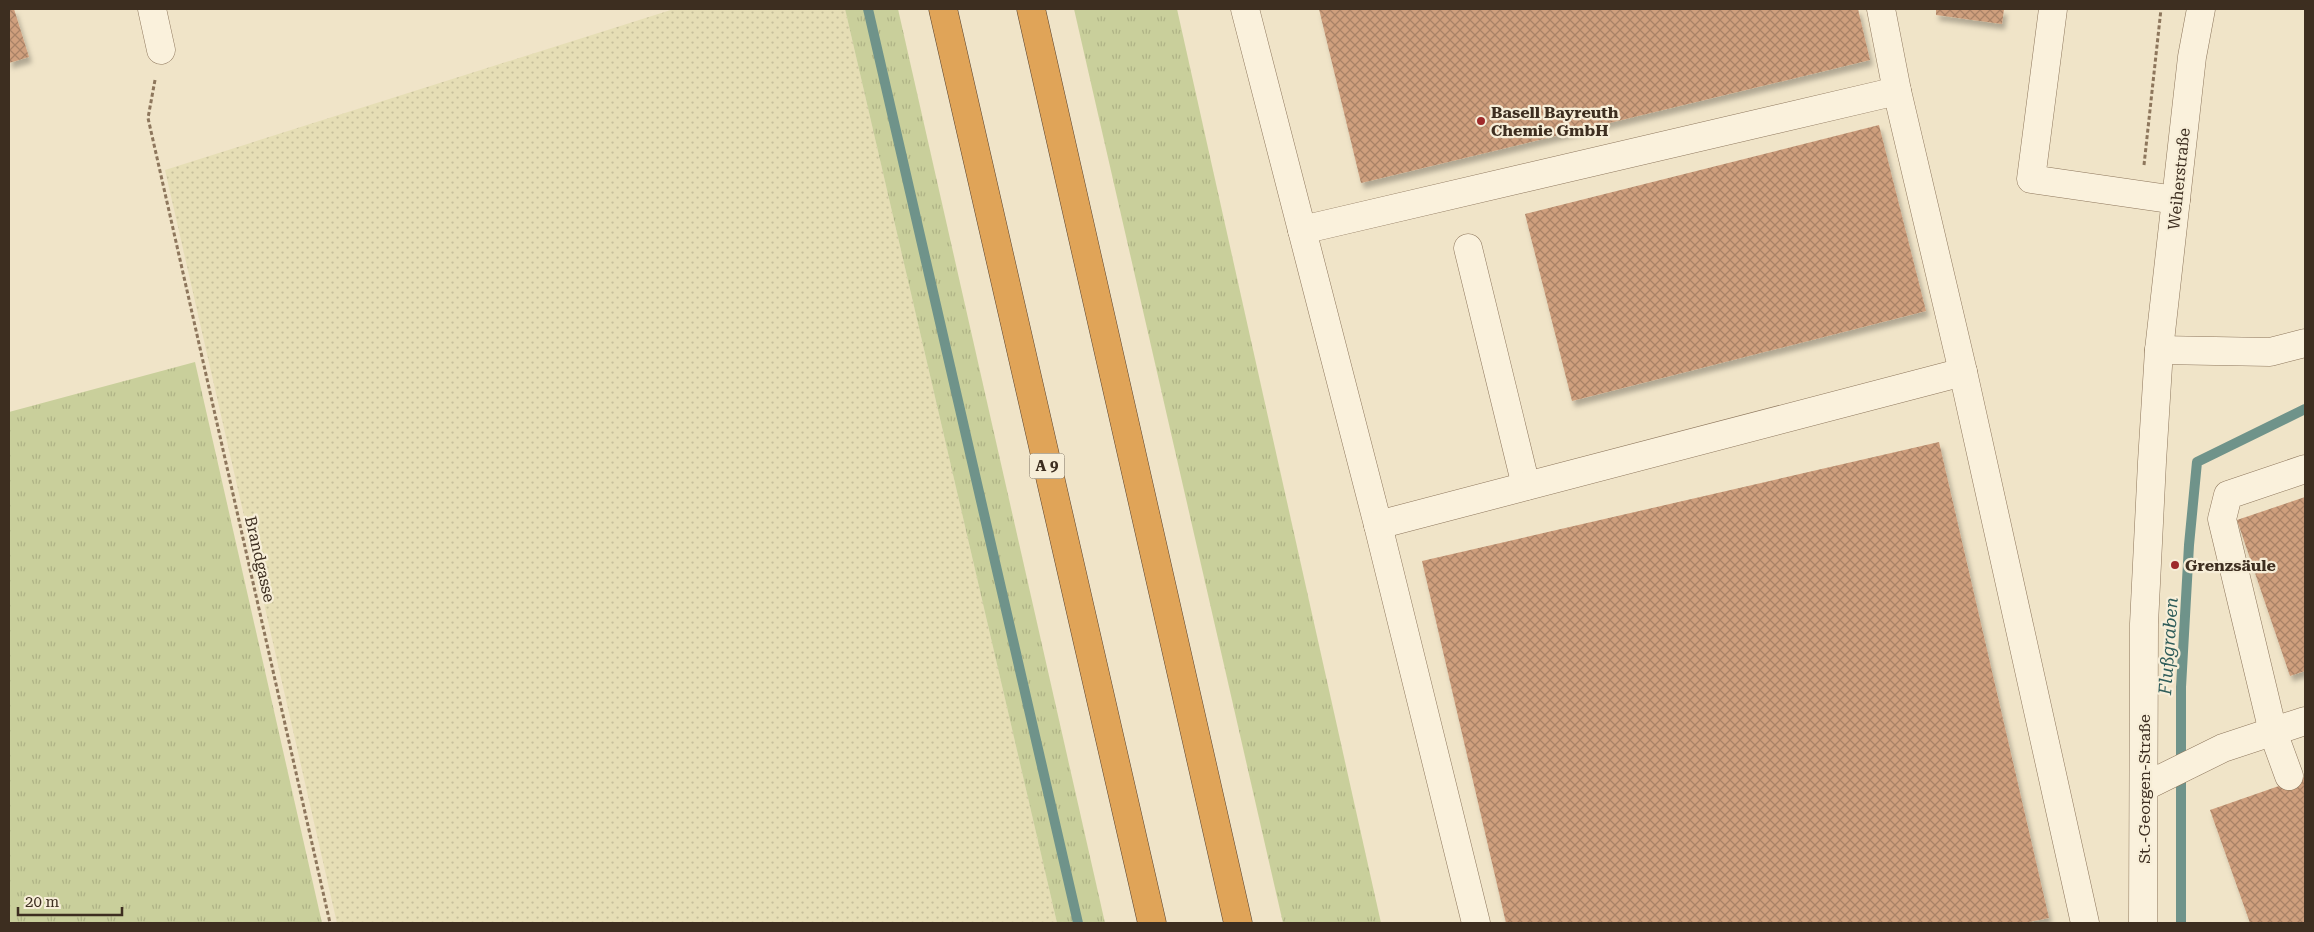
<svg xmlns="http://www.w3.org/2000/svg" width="2314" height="932" viewBox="0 0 2314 932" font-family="'Roboto Serif',serif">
  <defs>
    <pattern id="farmland-dots" width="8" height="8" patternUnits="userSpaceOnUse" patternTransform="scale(1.25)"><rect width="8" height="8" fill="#e6deb5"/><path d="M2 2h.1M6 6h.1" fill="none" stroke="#c6bf9b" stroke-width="1.8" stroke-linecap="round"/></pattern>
    <pattern id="grass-tufts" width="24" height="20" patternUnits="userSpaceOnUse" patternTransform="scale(1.25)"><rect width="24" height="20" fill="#c9cf9b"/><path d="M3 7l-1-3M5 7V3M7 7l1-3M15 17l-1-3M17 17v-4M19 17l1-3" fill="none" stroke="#aeb285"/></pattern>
    <pattern id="building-cross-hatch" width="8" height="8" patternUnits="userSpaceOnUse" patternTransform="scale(1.25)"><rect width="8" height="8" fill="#cf9f7d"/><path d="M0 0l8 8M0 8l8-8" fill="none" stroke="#a98266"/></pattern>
    <filter id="shadow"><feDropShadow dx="3" dy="5.5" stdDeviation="2.5" flood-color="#0004"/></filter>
  </defs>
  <rect width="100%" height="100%" fill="#f0e4c8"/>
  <path fill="url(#farmland-dots)" d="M674 9H845L1057 923H337L165 170Z"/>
  <g fill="url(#grass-tufts)">
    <path d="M845 9H898L1105 923H1057Z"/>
    <path d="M1074 9H1177L1381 923H1283Z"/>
    <path d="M195 362 322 923H9V412Z"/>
  </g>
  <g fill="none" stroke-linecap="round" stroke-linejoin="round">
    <g stroke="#6f938a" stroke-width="10">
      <path d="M868 9 1078 923"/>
      <path d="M2181 923V687L2189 545 2197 462 2305 409"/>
    </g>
  </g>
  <g fill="url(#building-cross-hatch)" filter="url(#shadow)">
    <path d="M9 9H14L29 57 9 63Z"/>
    <path d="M1319 9H1858L1870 60 1361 183Z"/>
    <path d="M1936 9H2004L2002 24 1936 15Z"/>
    <path d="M1879 125 1926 311 1572 401 1525 214Z"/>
    <path d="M1939 442 2049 918 2024 923H1506L1422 561Z"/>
    <path d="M2305 497V671L2290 676 2237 520Z"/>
    <path d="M2305 777V923H2250L2210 810Z"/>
  </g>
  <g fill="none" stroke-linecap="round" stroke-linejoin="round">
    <g stroke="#8d765c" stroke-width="29">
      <g id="minor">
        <path d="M152 9 161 50"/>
        <path d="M1245 9 1378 525 1476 923"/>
        <path d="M1881 9 1897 91 1963 372 2085 923"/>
        <path d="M2053 9 2031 179 2176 200"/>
        <path d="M1302 230 1897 91"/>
        <path d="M1468 248 1526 486"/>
        <path d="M2159 350 2270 352 2305 343"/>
        <path d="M1378 525 1963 372"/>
        <path d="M2289 776 2273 732 2222 519 2228 495 2305 469"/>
        <path d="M2144 787 2223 748 2305 721"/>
        <path d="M2143 923 2144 624 2152 462 2159 350 2192 57 2201 9"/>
      </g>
    </g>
    <g stroke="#5b4430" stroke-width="29">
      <g id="highway">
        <path d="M943 9 1152 923"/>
        <path d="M1031 9 1238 923"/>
      </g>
    </g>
    <g stroke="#8d765c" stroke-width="3" stroke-dasharray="4 2.5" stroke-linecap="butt">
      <path d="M155 80 148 118 330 923"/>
      <path d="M2144 165 2161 9"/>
    </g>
    <use href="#minor" stroke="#faf1dc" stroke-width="28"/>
    <use href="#highway" stroke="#e0a458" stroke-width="28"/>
  </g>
  <g fill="#9e2a2b" stroke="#f7eed8" stroke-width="2">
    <circle cx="1481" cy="121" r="5"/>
    <circle cx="2175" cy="565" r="5"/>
  </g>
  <g text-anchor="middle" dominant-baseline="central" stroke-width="4.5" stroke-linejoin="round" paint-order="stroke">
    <rect fill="#f7eed8" stroke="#756857" stroke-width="1" x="1029.5" y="453.5" width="35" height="25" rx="4"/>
    <g font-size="15" font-weight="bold" fill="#3d2e20">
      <text x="1047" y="466">A 9</text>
    </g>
    <g font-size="16" font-weight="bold" fill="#3d2e20" stroke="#f7eed8" text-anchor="start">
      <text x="1491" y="112">Basell Bayreuth<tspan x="1491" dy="18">Chemie GmbH</tspan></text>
      <text x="2185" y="565">Grenzsäule</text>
    </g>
    <g font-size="16" fill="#3d2e20" stroke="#f7eed8">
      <text transform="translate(2179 179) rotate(-84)">Weiherstraße</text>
      <text transform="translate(260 559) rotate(77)">Brandgasse</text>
      <text transform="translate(2144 789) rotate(-90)">St.-Georgen-Straße</text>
    </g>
    <g font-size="18" font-style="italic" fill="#2f5d5a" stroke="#f7eed8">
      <text transform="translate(2168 646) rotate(-86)">Flußgraben</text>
    </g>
  </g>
  <rect width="2314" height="932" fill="none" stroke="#3d2e20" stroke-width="20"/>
  <path d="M18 907v8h104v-8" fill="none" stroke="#3d2e20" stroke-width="2.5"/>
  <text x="25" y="907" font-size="15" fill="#3d2e20" stroke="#f7eed8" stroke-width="4" paint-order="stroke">20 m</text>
</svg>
